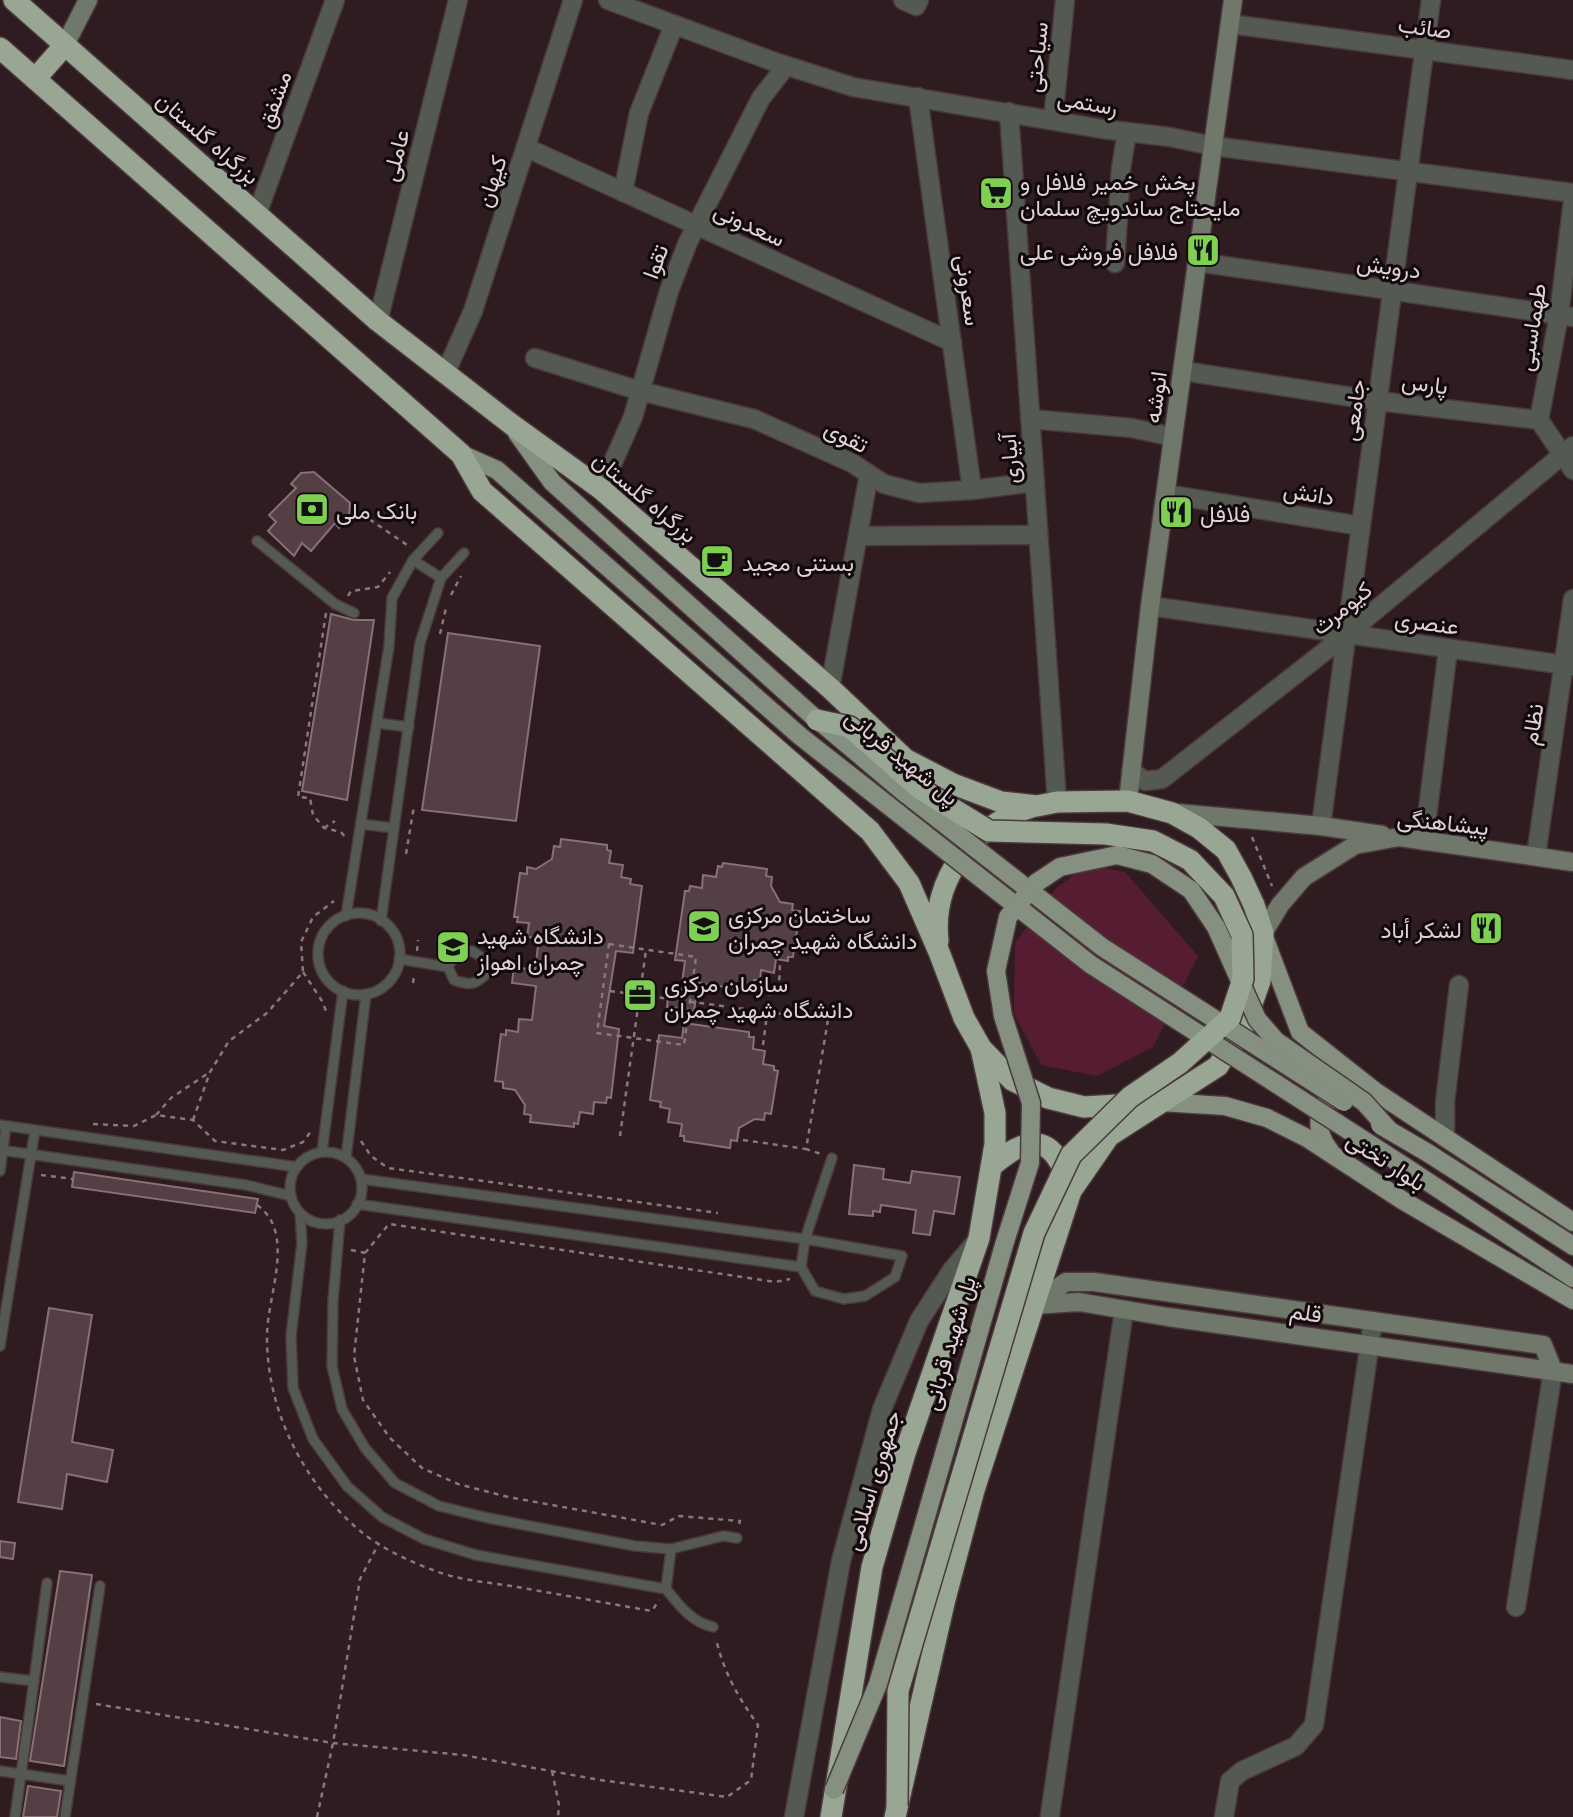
<svg xmlns="http://www.w3.org/2000/svg" width="1573" height="1817" viewBox="0 0 1573 1817" font-family="'Playfair Display',Vazirmatn,serif">
  <rect width="100%" height="100%" fill="#2f1c21"/>
  <path fill="#561d32" d="M1088 865 1125 872 1198 956 1153 1047 1097 1076 1041 1065 1014 1014 1015 943 1056 888Z"/>
  <g fill="#543f45" stroke="#877076" stroke-width="2">
    <path d="M314 472 350 503 349 517 339 528 335 523 311 551 302 543 294 556 268 531 276 522 269 515 296 488 291 484 301 473Z"/>
    <path d="M331 614 354 620H374L347 800 302 791Z"/>
    <path d="M448 633 540 646 516 821 422 810Z"/>
    <path d="M561 839 607 845V850L611 851 609 863 623 865 621 877 631 879 630 884 642 886 633 953 616 951 604 1026 619 1029 611 1098 607 1097 606 1103 594 1102 593 1114 580 1112 578 1124 574 1123V1127L530 1122 531 1115 524 1114 525 1105 515 1090 503 1088V1082L495 1081 501 1034 506 1035V1030L518 1032 519 1019 532 1020 536 986 512 983 514 967 535 970 539 938 527 937 529 923 517 922 518 917H514L520 873 527 874V867L536 869 552 859 554 846 560 847Z"/>
    <path d="M723 863 767 869 766 876 772 877 771 886 780 902 793 904 792 910 800 911 793 957H788V961L776 959 774 973 761 970 760 980H754L753 991 698 983 694 1011 667 1007 669 989 681 991 685 961 675 960 685 891H689L690 886 702 888 703 875 716 877 718 866 722 867Z"/>
    <path d="M684 1023 749 1032V1037H754L753 1049 765 1051 763 1064 774 1066V1070L778 1071 771 1114 765 1113 764 1120 755 1119 739 1128 737 1141 731 1140 730 1148 684 1141V1136H680L682 1124 668 1122 670 1109 660 1107 661 1102 650 1100 659 1035 682 1038Z"/>
    <path d="M854 1165 884 1169 883 1179 910 1183 912 1171 960 1177 954 1214 934 1211 930 1235 913 1233 916 1210 881 1205 880 1212 873 1211V1216L849 1214Z"/>
    <path d="M74 1172 258 1199 255 1213 72 1187Z"/>
    <path d="M49 1308 92 1315 72 1442 113 1450 107 1482 67 1474 62 1509 18 1502Z"/>
    <path d="M0 1541 15 1543 13 1559 0 1557Z"/>
    <path d="M60 1571 92 1575 64 1766 30 1761Z"/>
    <path d="M0 1717 21 1721 16 1759 0 1757Z"/>
    <path d="M28 1786 61 1791 57 1817H23Z"/>
  </g>
  <g fill="none" stroke-linecap="round" stroke-linejoin="round">
    <g stroke="#4b393e" stroke-width="12">
      <g id="lane">
        <path d="M257 541 335 604 354 613"/>
        <path d="M413 560 441 578"/>
        <path d="M377 723 409 727"/>
        <path d="M361 824 394 828"/>
        <circle cx="359" cy="954" r="41"/>
        <path d="M346 916 389 646 392 598 413 560 438 533"/>
        <path d="M381 921 420 643 441 578 464 553"/>
        <path d="M472 951 483 958 486 974C475 986 468 985 454 980L448 967C453 955 460 953 472 951Z"/>
        <path d="M399 959 448 967"/>
        <path d="M0 1125 297 1167"/>
        <path d="M0 1150 246 1185 291 1196"/>
        <path d="M322 1152 343 991"/>
        <circle cx="326" cy="1188" r="36"/>
        <path d="M346 1158 366 994"/>
        <path d="M0 1171 6 1126"/>
        <path d="M361 1179 805 1239 832 1158"/>
        <path d="M357 1204 801 1267"/>
        <path d="M300 1213 302 1243 291 1336 293 1388 313 1439 347 1486 382 1517 424 1539 476 1555 666 1589C679 1605 691 1622 713 1627"/>
        <path d="M340 1220 333 1301 332 1366 342 1409 365 1448 395 1483 439 1506 488 1518 635 1546 671 1549 723 1536 737 1538"/>
        <path d="M805 1239 902 1256 895 1277 865 1296 844 1299 815 1291 801 1267Z"/>
        <path d="M0 1346 35 1130"/>
        <path d="M666 1589 671 1549"/>
        <path d="M0 1677 34 1681 15 1817"/>
        <path d="M34 1681 47 1583"/>
        <path d="M0 1771 70 1781"/>
        <path d="M65 1817 100 1586"/>
      </g>
    </g>
    <g stroke="#4b393e" stroke-width="21">
      <g id="street">
        <path d="M608 0 772 61 853 87 1102 129 1170 137 1213 146 1573 193"/>
        <path d="M903 0 916 6 919 0"/>
        <path d="M1230 24 1573 70"/>
        <path d="M918 97 972 490"/>
        <path d="M1009 112 1057 802"/>
        <path d="M1053 120 1065 0"/>
        <path d="M527 148 952 342"/>
        <path d="M623 192 639 113 674 25"/>
        <path d="M1573 200 1559 315 1539 420 1573 470"/>
        <path d="M257 214 335 0"/>
        <path d="M1197 262 1573 317"/>
        <path d="M1115 263 1121 168 1127 132"/>
        <path d="M378 321 458 0"/>
        <path d="M535 358 640 391 754 419 852 463 884 484 919 493 972 490 1035 482"/>
        <path d="M1183 371 1378 401 1539 420"/>
        <path d="M445 374 473 311 573 0"/>
        <path d="M1030 419 1132 428 1173 437"/>
        <path d="M601 489 633 417 669 291 688 242 761 98 786 66"/>
        <path d="M1166 494 1361 526"/>
        <path d="M858 536 1038 535"/>
        <path d="M1150 606 1573 666"/>
        <path d="M830 688 869 474"/>
        <path d="M1131 771 1145 781 1162 779 1347 634 1573 446"/>
        <path d="M1321 826 1431 0"/>
        <path d="M1424 841 1448 649"/>
        <path d="M1536 856 1573 599"/>
        <path d="M1445 1138V1102L1459 985"/>
        <path d="M1516 1607 1553 1370"/>
        <path d="M1050 1815 1124 1310"/>
        <path d="M794 1817 841 1561 882 1409 919 1321 952 1270 975 1243"/>
        <path d="M1224 1817 1230 1781 1242 1771 1296 1746 1314 1725 1373 1321"/>
      </g>
    </g>
    <g stroke="#4b393e" stroke-width="21">
      <g id="secondary">
        <path d="M65 45 88 0"/>
        <path d="M1128 801 1150 606 1233 0"/>
        <path d="M1177 813 1321 826 1382 835"/>
        <path d="M1263 933 1280 905 1304 877 1355 845 1399 837 1573 862"/>
        <path d="M1033 1305 1066 1282H1094L1543 1345 1553 1370"/>
        <path d="M1033 1305 1079 1302 1168 1317 1573 1374"/>
      </g>
    </g>
    <g stroke="#4b393e" stroke-width="21">
      <g id="primary">
        <path d="M517 433 552 482 817 720"/>
        <path d="M461 454 497 470 800 736"/>
        <path d="M1264 937 1300 1032 1376 1092 1573 1222"/>
        <path d="M1160 1102 1225 1106 1267 1118 1307 1138 1402 1200 1573 1300"/>
        <path d="M1330 1151C1312 1129 1317 1099 1345 1089"/>
        <path d="M1428 1153 1573 1246"/>
        <path d="M1404 1166 1573 1278"/>
      </g>
    </g>
    <g stroke="#4b393e" stroke-width="24">
      <g id="highway">
        <path d="M14 0 378 321 511 424 601 489 830 688 905 759 953 784 1001 802 1037 806 1057 802 1128 801 1172 813 1199 828 1226 850 1241 877 1254 905 1263 933 1260 981 1244 1026 1218 1066 1109 1136 1071 1191 974 1490 945 1599 895 1817"/>
        <path d="M0 48 461 454 482 491 870 831 909 883 939 952 964 1018 981 1048 1012 1080 1048 1098 1084 1107 1134 1104"/>
        <path d="M35 79 65 45"/>
        <path d="M938 941C931 879 974 824 1032 807"/>
        <path d="M993 1165C1014 1147 1041 1130 1059 1161 1063 1168 1067 1174 1069 1181"/>
        <path d="M831 1817 872 1567 905 1453 979 1238 995 1144V1113L981 1048"/>
      </g>
    </g>
    <g stroke="#88777c" stroke-width="2.5" stroke-dasharray="5 5" stroke-linecap="butt">
      <path d="M353 508 410 547"/>
      <path d="M451 595 461 576"/>
      <path d="M348 596 351 591 378 587 390 572"/>
      <path d="M326 613 298 797 310 798 313 815 324 828 341 832 345 837"/>
      <path d="M440 634 446 608"/>
      <path d="M324 828 335 821"/>
      <path d="M1252 837 1272 886"/>
      <path d="M406 854 414 806"/>
      <path d="M609 944 696 957 684 1045 597 1033Z"/>
      <path d="M417 951 418 940"/>
      <path d="M303 972 322 1001 326 1011"/>
      <path d="M413 983 414 975"/>
      <path d="M610 991 828 1020 806 1149 821 1154"/>
      <path d="M763 1045 770 991 779 985 780 965"/>
      <path d="M156 1115 171 1098 210 1072"/>
      <path d="M193 1120 210 1072 229 1041 267 1013 303 972 301 942 313 917 334 901"/>
      <path d="M93 1124 134 1126 156 1115 193 1120 215 1141 283 1150 303 1142 312 1130"/>
      <path d="M620 1136 646 950"/>
      <path d="M743 1140 806 1149"/>
      <path d="M361 1141 371 1156 388 1168 718 1213"/>
      <path d="M41 1175 73 1179"/>
      <path d="M257 1205C296 1232 268 1294 267 1334 266 1409 302 1481 359 1530 379 1547 408 1561 433 1570 457 1580 486 1582 511 1586 558 1594 605 1603 652 1611L659 1600"/>
      <path d="M351 1250 365 1253"/>
      <path d="M739 1524 740 1521 679 1516 662 1525 508 1497 458 1484 422 1468 390 1438 363 1400 354 1356 365 1253 389 1224 775 1282 790 1279"/>
      <path d="M96 1704 333 1743 463 1755 600 1780 727 1797 751 1780 758 1725C738 1697 724 1673 716 1639"/>
      <path d="M552 1771 559 1805 558 1817"/>
      <path d="M317 1817 333 1743 360 1579 379 1543"/>
    </g>
    <use href="#lane" stroke="#545952" stroke-width="9"/>
    <use href="#street" stroke="#545952" stroke-width="18"/>
    <use href="#secondary" stroke="#70786c" stroke-width="18"/>
    <use href="#primary" stroke="#859081" stroke-width="18"/>
    <use href="#highway" stroke="#99a693" stroke-width="21"/>
    <g stroke="#4b393e" stroke-width="21" stroke-linecap="butt">
      <g id="primary-bridge">
        <path d="M818 720 906 794 1102 947 1344 1102"/>
        <path d="M800 736 1090 964 1404 1166"/>
        <path d="M1380 1125 1428 1153"/>
        <path d="M834 1790 878 1684 1004 1245 1030 1163 1031 1103 1003 1016 996 971 1008 917 1036 883 1060 867 1117 855 1152 864 1191 890 1216 927 1257 1019 1276 1041 1364 1102 1389 1130"/>
      </g>
    </g>
    <g stroke="#4b393e" stroke-width="24" stroke-linecap="butt">
      <path id="highway-bridge" d="M817 720 850 727 919 788 989 831 1106 834 1153 841 1190 860 1224 896 1242 935 1243 979 1230 1018 1180 1063 1130 1097 1071 1155 1034 1233 898 1691 897 1806"/>
    </g>
    <use href="#primary-bridge" stroke="#859081" stroke-width="18"/>
    <use href="#highway-bridge" stroke="#99a693" stroke-width="21"/>
  </g>
  <defs>
    <g id="supermarket-square" transform="scale(1.75)"><rect x="-9" y="-9" width="18" height="18" rx="4" fill="#7fd052" stroke="#11090b"/><path d="M-6-5.5h2.5l.6 2H6L4.5 2H-2.5L-4.4-4H-6ZM-1.5 3.2a1.3 1.3 0 1 0 .1 0ZM3 3.2a1.3 1.3 0 1 0 .1 0Z" fill="#111"/></g>
    <g id="restaurant-square" transform="scale(1.75)"><rect x="-9" y="-9" width="18" height="18" rx="4" fill="#7fd052" stroke="#11090b"/><path d="M-5-6h1v4h1v-4h1v4h1v-4h1v5L-1.5 .5V6h-2V.5L-5-1ZM5-6V6H3V1.5H1.5Q1.5-4 5-6Z" fill="#111"/></g>
    <g id="bank-square" transform="scale(1.75)"><rect x="-9" y="-9" width="18" height="18" rx="4" fill="#7fd052" stroke="#11090b"/><path d="M-6-4H6V4H-6ZM0-2.3a2.3 2.3 0 1 0 0 4.6a2.3 2.3 0 1 0 0-4.6Z" fill="#111"/></g>
    <g id="cafe-square" transform="scale(1.75)"><rect x="-9" y="-9" width="18" height="18" rx="4" fill="#7fd052" stroke="#11090b"/><path d="M-5.5-4.5H6V0H3Q3 3.5 0 3.5H-2.5Q-5.5 3.5-5.5 0ZM3-3.2v2h1.7v-2ZM-6 4.5H4V6H-6Z" fill="#111"/></g>
    <g id="university-square" transform="scale(1.75)"><rect x="-9" y="-9" width="18" height="18" rx="4" fill="#7fd052" stroke="#11090b"/><path d="M0-5L7-2L0 1L-7-2ZM-4 1L0 2.5L4 1V4Q0 6-4 4Z" fill="#111"/></g>
    <g id="office-square" transform="scale(1.75)"><rect x="-9" y="-9" width="18" height="18" rx="4" fill="#7fd052" stroke="#11090b"/><path d="M-6-3h4V-5.5h4V-3h4V5H-6ZM-1-4.5V-3h2v-1.5ZM-6 0V1H6V0Z" fill="#111"/></g>
  </defs>
  <g fill-rule="evenodd">
    <use href="#supermarket-square" x="996" y="193"/>
    <use href="#restaurant-square" x="1203" y="250"/>
    <use href="#bank-square" x="312" y="509"/>
    <use href="#restaurant-square" x="1176" y="512"/>
    <use href="#cafe-square" x="717" y="561"/>
    <use href="#university-square" x="704" y="926"/>
    <use href="#restaurant-square" x="1486" y="928"/>
    <use href="#university-square" x="453" y="947"/>
    <use href="#office-square" x="640" y="995"/>
  </g>
  <g text-anchor="middle" dominant-baseline="central" stroke-width="6" stroke-linejoin="round" paint-order="stroke">
    <g font-size="23" fill="#dfd1d5" stroke="#11090b">
      <text transform="translate(1425 26) rotate(8)">صائب</text>
      <text transform="translate(1035 57) rotate(-84)">سیاحتی</text>
      <text transform="translate(273 99) rotate(-70)">مشفق</text>
      <text transform="translate(1088 101) rotate(10)">رستمی</text>
      <text transform="translate(209 137) rotate(41)">بزرگراه گلستان</text>
      <text transform="translate(394 155) rotate(-76)">عاملی</text>
      <text transform="translate(490 181) rotate(-72)">کیهان</text>
      <text transform="translate(750 223) rotate(25)">سعدونی</text>
      <text transform="translate(654 261) rotate(-70)">تقوا</text>
      <text transform="translate(1389 265) rotate(8)">درویش</text>
      <text transform="translate(970 290) rotate(82)">سعرونی</text>
      <text transform="translate(1530 327) rotate(-81)">طهماسبی</text>
      <text transform="translate(1425 382) rotate(7)">پارس</text>
      <text transform="translate(1154 397) rotate(-82)">انوشه</text>
      <text transform="translate(1352 410) rotate(-82)">جامعی</text>
      <text transform="translate(847 435) rotate(27)">تقوی</text>
      <text transform="translate(1008 459) rotate(-94)">آبیاری</text>
      <text transform="translate(1309 492) rotate(9)">دانش</text>
      <text transform="translate(646 496) rotate(40)">بزرگراه گلستان</text>
      <text transform="translate(1341 607) rotate(-39)">کیومرث</text>
      <text transform="translate(1427 621) rotate(8)">عنصری</text>
      <text transform="translate(1531 724) rotate(-81)">نظام</text>
      <text transform="translate(903 756) rotate(39)">پل شهید قربانی</text>
      <text transform="translate(1443 821) rotate(6)">پیشاهنگی</text>
      <text transform="translate(1387 1160) rotate(33)">بلوار تختی</text>
      <text transform="translate(1306 1311) rotate(8)">قلم</text>
      <text transform="translate(948 1343) rotate(-74)">پل شهید قربانی</text>
      <text transform="translate(871 1480) rotate(-73)">جمهوری اسلامی</text>
    </g>
    <g font-size="23" fill="#dfd1d5" stroke="#11090b" text-anchor="start">
      <text x="1020" y="180">پخش خمیر فلافل و<tspan x="1020" dy="26">مایحتاج ساندویچ سلمان</tspan></text>
      <text x="1178" y="250" text-anchor="end">فلافل فروشی علی</text>
      <text x="336" y="509">بانک ملی</text>
      <text x="1200" y="512">فلافل</text>
      <text x="742" y="561">بستنی مجید</text>
      <text x="728" y="913">ساختمان مرکزی<tspan x="728" dy="26">دانشگاه شهید چمران</tspan></text>
      <text x="1462" y="928" text-anchor="end">لشكر أباد</text>
      <text x="477" y="934">دانشگاه شهید<tspan x="477" dy="26">چمران اهواز</tspan></text>
      <text x="664" y="982">سازمان مرکزی<tspan x="664" dy="26">دانشگاه شهید چمران</tspan></text>
    </g>
  </g>
</svg>
